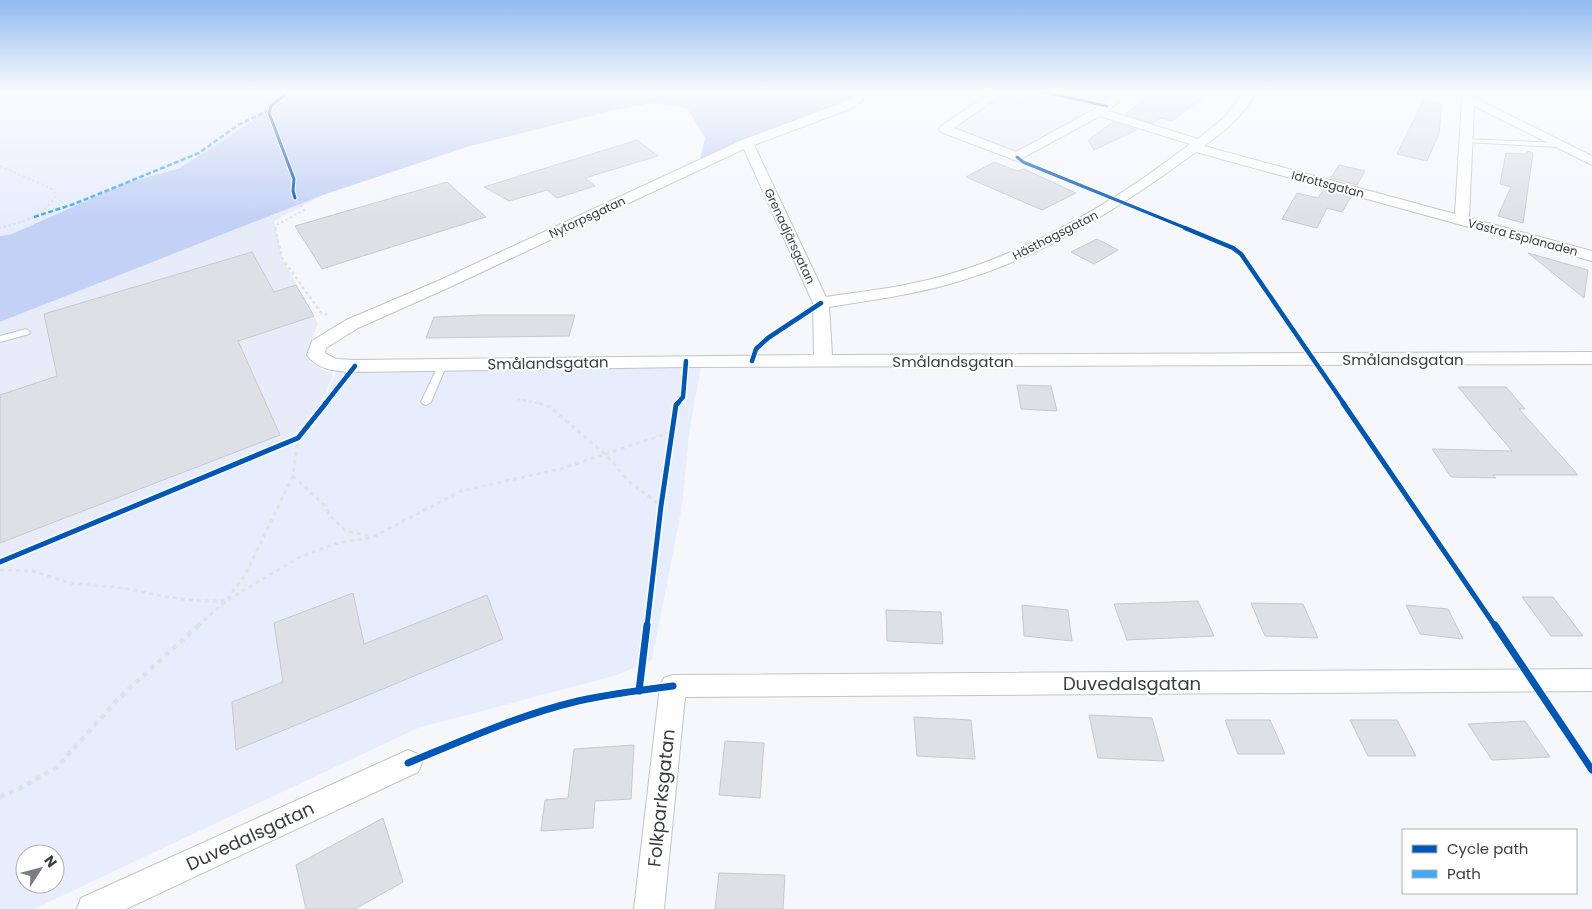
<svg xmlns="http://www.w3.org/2000/svg" width="1592" height="909" viewBox="0 0 1592 909" font-family="Poppins,sans-serif">
  <rect width="100%" height="100%" fill="#f5f7fb"/>
  <path fill="#e7ecf8" d="M323 195 274 221 282 258 318 324 312 338 309 361 333 375 308 435 0 565V322Z"/>
  <g fill="#e7edfd" fill-rule="evenodd">
    <path d="M0 92H292L230 136 180 168 126 183 12 234 0 236Z"/>
    <path d="M1000 92H1120L1103 110 1018 157 956 127 968 115Z"/>
    <path d="M702 360 689 434 682 506 652 660 617 675 418 728 34 909H0V565L308 435 338 369ZM25 854H55V884H25Z"/>
  </g>
  <path fill="#c3d1f6" d="M292 92H874L865 98 699 164 705 138 687 108 652 103 614 110 470 146 323 195 0 322V236L12 234 126 183 180 168 230 136Z"/>
  <g fill="#dde0e5" stroke="#c7c9ce">
    <path d="M1157 92H1211L1172 121 1162 118 1151 123 1125 114Z"/>
    <path d="M1424 99 1442 104 1439 134 1427 161 1397 154Z"/>
    <path d="M1113 122 1137 130 1094 150 1088 140Z"/>
    <path d="M637 140 658 156 585 178 595 186 557 198 547 190 509 201 484 187Z"/>
    <path d="M1528 151 1533 153 1523 223 1498 216 1511 187 1500 184 1506 153 1526 154Z"/>
    <path d="M994 162 1017 171 1024 169 1076 193 1042 210 966 177Z"/>
    <path d="M1339 165 1365 171 1357 185 1331 178Z"/>
    <path d="M447 182 486 217 322 269 295 226Z"/>
    <path d="M1324 189 1351 197 1342 212 1327 208 1317 228 1282 219 1297 193 1318 198Z"/>
    <path d="M1097 239 1118 250 1094 264 1071 252Z"/>
    <path d="M252 252 274 292 296 285 314 316 238 341 280 435 0 543V395L57 376 44 314Z"/>
    <path d="M1528 253 1588 270 1584 298Z"/>
    <path d="M483 315H575L569 336 426 338 434 317Z"/>
    <path d="M1017 385 1051 386 1057 411 1021 409Z"/>
    <path d="M1458 387H1506L1525 409H1519L1578 475H1493L1496 478 1451 477 1432 449 1512 451Z"/>
    <path d="M353 593 364 644 487 595 503 639 236 750 232 702 283 682 274 623Z"/>
    <path d="M1522 597H1553L1583 636H1551Z"/>
    <path d="M1198 601 1214 636 1127 640 1114 604Z"/>
    <path d="M1251 603 1303 604 1318 638 1265 636Z"/>
    <path d="M1022 605 1068 610 1072 641 1024 636Z"/>
    <path d="M1406 605 1448 609 1463 639 1420 634Z"/>
    <path d="M886 610 941 612 943 644 887 641Z"/>
    <path d="M1089 715 1152 718 1164 761 1098 758Z"/>
    <path d="M914 717 971 720 975 759 917 756Z"/>
    <path d="M1225 720H1270L1285 754H1238Z"/>
    <path d="M1350 720H1397L1416 756H1368Z"/>
    <path d="M1525 721 1550 757 1492 760 1468 724Z"/>
    <path d="M725 741 764 743 760 798 719 795Z"/>
    <path d="M634 745 631 799 595 801 593 828 541 831 545 800 568 798 574 749Z"/>
    <path d="M383 818 403 882 355 909H306L296 865Z"/>
    <path d="M719 873 785 875 783 909H715Z"/>
  </g>
  <g fill="none" stroke-linecap="round" stroke-linejoin="round">
    <g stroke="#c1c4c8" stroke-width="2">
      <g id="lane">
        <path d="M1466 139 1558 143 1561 145 1558 147 1464 142 1463 141Z"/>
        <path d="M26 329 30 332 29 334 0 342V336Z"/>
        <path d="M443 361 447 364 431 402 426 405 423 404 421 402 439 364Z"/>
      </g>
    </g>
    <g stroke="#c1c4c8" stroke-width="2">
      <g id="street">
        <path d="M861 92H875L850 109 754 145 826 297C865 291 905 287 943 276 1033 251 1116 201 1190 144L1100 116 1017 161 941 132 939 129 941 126 992 92H1005L954 128 1016 152 1095 109 1115 92H1128L1108 111 1198 139 1225 117 1244 92H1256C1244 115 1225 131 1204 146L1455 214 1462 99 1460 92H1472L1473 97 1592 156V165L1474 106 1469 218 1592 251V261L1196 152C1122 206 1043 258 953 283 912 295 871 300 829 307L832 355 1592 352V364L686 367 355 372C338 371 318 371 307 355L312 341 346 320 438 281 742 140 842 103ZM744 149 813 303 814 355 355 360 336 359 325 353 326 348 358 328 450 287Z"/>
        <path d="M1592 669V691L685 697 664 909H634L660 686 664 678 673 675Z"/>
        <path d="M408 750 418 754 422 763 418 772 126 909H77L81 898Z"/>
      </g>
    </g>
    <g stroke="#e0e1e2" stroke-width="2" stroke-dasharray="2.5 2.5" stroke-linecap="butt">
      <path d="M0 93 3 92"/>
      <path d="M0 166 52 189 56 195C44 217 22 222 0 228"/>
      <path d="M276 229 275 226 304 210 295 198"/>
    </g>
    <g stroke="#e0e1e2" stroke-width="2.5" stroke-dasharray="3 3" stroke-linecap="butt">
      <path d="M275 228 282 258 321 313 328 315"/>
      <path d="M517 399 542 404"/>
    </g>
    <g stroke="#e0e1e2" stroke-width="3" stroke-dasharray="4 4" stroke-linecap="butt">
      <path d="M539 403 550 407 605 454 630 482 661 506"/>
      <path d="M293 476 325 506 330 516 346 531 370 536"/>
      <path d="M0 570 32 571 70 583 123 588 167 597 200 601H226L298 558 334 544 373 537 461 491 560 469 672 432"/>
      <path d="M198 626 226 601 245 575 293 476 298 438"/>
    </g>
    <path stroke="#e0e1e2" stroke-width="4.5" stroke-dasharray="5 5" stroke-linecap="butt" d="M0 797 19 789 57 767 120 697 199 625"/>
    <use href="#lane" fill="#fefefe" fill-rule="evenodd"/>
    <use href="#street" fill="#fefefe" fill-rule="evenodd"/>
    <path stroke="#3fa9f5" stroke-width="2.5" stroke-dasharray="5 2.5" stroke-linecap="butt" d="M34 217 74 204 199 153 238 125 269 110"/>
    <g stroke="#fff" stroke-width="5">
      <g id="cycleway-far3">
        <path d="M288 92 271 106 269 113 294 179 293 191 295 198"/>
        <path d="M1043 92 1107 106"/>
        <path d="M1017 157 1023 162 1188 229"/>
      </g>
    </g>
    <g stroke="#fff" stroke-width="7">
      <g id="cycleway-far2">
        <path d="M1185 228 1233 248 1241 254 1344 404"/>
        <path d="M752 361 756 349 768 338 821 303"/>
        <path d="M325 404 355 366"/>
        <path d="M677 404 683 397 686 361"/>
      </g>
    </g>
    <g stroke="#fff" stroke-width="8">
      <g id="cycleway-far1">
        <path d="M1343 403 1495 626"/>
        <path d="M0 562 298 438 326 403"/>
        <path d="M647 626 661 506 676 405 678 403"/>
      </g>
    </g>
    <g stroke="#fff" stroke-width="10">
      <g id="cycleway">
        <path d="M1495 625 1592 770"/>
        <path d="M639 691 647 625"/>
        <path d="M408 763C464 740 519 715 578 701 609 694 641 690 673 686"/>
      </g>
    </g>
    <use href="#cycleway-far3" stroke="#0057b8" stroke-width="3"/>
    <use href="#cycleway-far2" stroke="#0057b8" stroke-width="4.5"/>
    <use href="#cycleway-far1" stroke="#0057b8" stroke-width="5"/>
    <use href="#cycleway" stroke="#0057b8" stroke-width="7"/>
  </g>
  <linearGradient id="sky" x2="0" y2="1"><stop stop-color="#91bbf0"/><stop offset="0.42" stop-color="#fafbfd"/><stop offset="1" stop-color="#fafbfd" stop-opacity="0"/></linearGradient>
  <rect width="1592" height="219" fill="url(#sky)"/>
  <g text-anchor="middle" dominant-baseline="central" stroke-width="4" stroke-linejoin="round" paint-order="stroke">
    <g font-size="12" fill="#3a3c43" stroke="#fff">
      <text transform="translate(1328 184) rotate(15)">Idrottsgatan</text>
      <text transform="translate(587 217) rotate(-25)">Nytorpsgatan</text>
      <text transform="translate(1055 235) rotate(-27)">Hästhagsgatan</text>
      <text transform="translate(790 236) rotate(65)">Grenadjärsgatan</text>
      <text transform="translate(1523 237) rotate(15)">Västra Esplanaden</text>
    </g>
    <g font-size="15" fill="#3a3c43" stroke="#fff">
      <text x="1403" y="359">Smålandsgatan</text>
      <text x="953" y="361">Smålandsgatan</text>
      <text transform="translate(548 363) rotate(-1)">Smålandsgatan</text>
    </g>
    <g font-size="18" fill="#3a3c43" stroke="#fff">
      <text x="1132" y="683">Duvedalsgatan</text>
      <text transform="translate(661 798) rotate(-84)">Folkparksgatan</text>
      <text transform="translate(250 836) rotate(-25)">Duvedalsgatan</text>
    </g>
  </g>
  <rect x="1402" y="829" width="175" height="65" fill="#ffffff" stroke="#b0b1b4"/>
  <rect x="1412" y="845" width="25" height="8" fill="#0057b8" stroke="#b0b1b4"/>
  <text x="1447" y="854" font-size="15" fill="#3a3c43">Cycle path</text>
  <rect x="1412" y="870" width="25" height="8" fill="#3fa9f5" stroke="#b0b1b4"/>
  <text x="1447" y="879" font-size="15" fill="#3a3c43">Path</text>
  <g transform="translate(40 869) rotate(54)"><circle r="24" fill="#ffffff" stroke="#b0b1b4"/>
  <path d="M0-4L9 19L0 12L-9 19Z" fill="#7b7d83"/>
  <text y="-8" font-size="14" font-weight="bold" text-anchor="middle" fill="#3a3c43">N</text>
  </g>
</svg>
